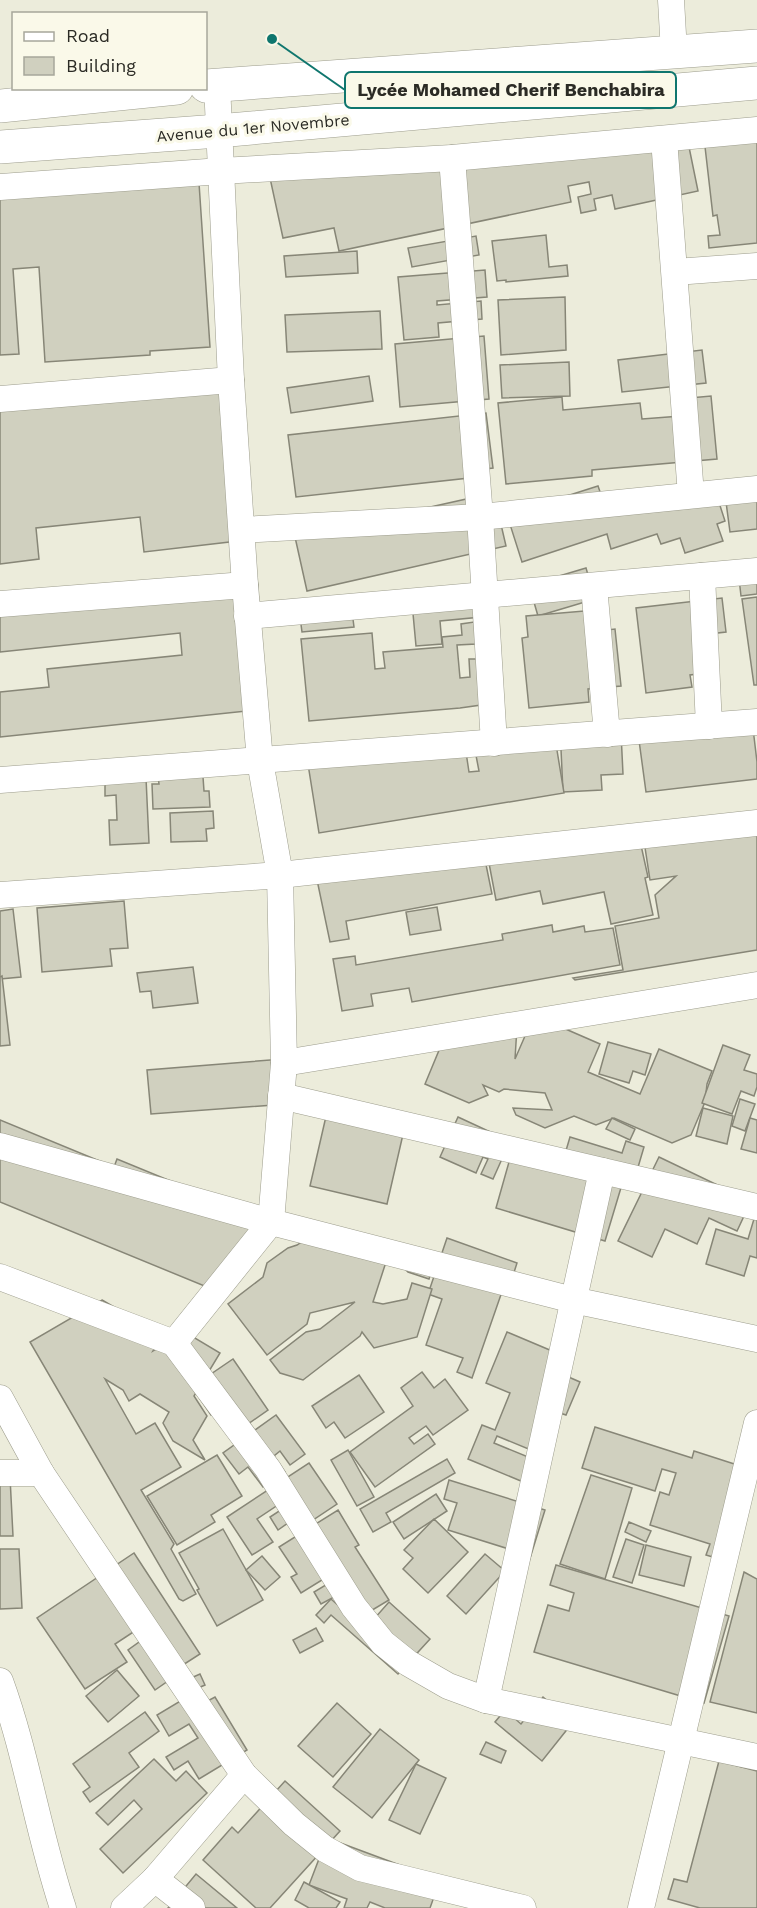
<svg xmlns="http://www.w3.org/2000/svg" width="757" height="1908" viewBox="0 0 757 1908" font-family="'Work Sans',sans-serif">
  <rect width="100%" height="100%" fill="#ececdb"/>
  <g fill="#d0d0bf" stroke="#878677" stroke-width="1.5">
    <path d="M757 132V243L709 248 708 236 720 235 717 215 713 216 704 138Z"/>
    <path d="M689 147 698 191 615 209 612 195 594 199 596 210 581 213 578 197 591 194 589 182 568 186 571 202 339 251 334 228 283 238 270 178Z"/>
    <path d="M199 183 210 347 150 351V355L45 362 39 267 13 269 19 354 0 355V196Z"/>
    <path d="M546 235 549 267 567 265 568 276 506 282V280L497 281 492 241Z"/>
    <path d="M476 236 479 255 412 267 408 248Z"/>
    <path d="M357 251 358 273 286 277 284 256Z"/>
    <path d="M485 270 487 297 437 301V305L481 301 482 319 438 323 439 337 404 340 398 277Z"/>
    <path d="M565 297 566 350 501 355 498 300Z"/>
    <path d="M380 311 382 349 287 352 285 315Z"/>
    <path d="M484 336 489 399 400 407 395 344Z"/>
    <path d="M702 350 706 383 622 392 618 360Z"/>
    <path d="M569 362 570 396 502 398 500 365Z"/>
    <path d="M225 375 255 539 144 552 140 517 36 528 39 559 0 564V401Z"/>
    <path d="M369 376 373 401 291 413 287 388Z"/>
    <path d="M711 396 717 459 592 470V476L506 484 498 403 562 397 563 410 640 403 642 419 681 416 679 399Z"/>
    <path d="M486 413 493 468 468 471 469 478 296 497 288 435Z"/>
    <path d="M712 481 725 521 717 524 723 541 685 553 680 538 661 544 657 534 611 549 607 534 522 562 507 515 598 486 607 512Z"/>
    <path d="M724 487 757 492V529L730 532Z"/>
    <path d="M480 496 482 506 496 503 506 546 307 591 295 537Z"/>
    <path d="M757 559V594L741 596 737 561Z"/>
    <path d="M586 568 595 599 538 616 529 585Z"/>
    <path d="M257 577 266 709 0 737V692L49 687 47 669 182 655 180 633 0 652V602Z"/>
    <path d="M488 584 492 616 440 621 442 644 416 646 411 592Z"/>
    <path d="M350 596 354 627 302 632 298 602Z"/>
    <path d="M757 597V685H754L742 599Z"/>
    <path d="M722 598 726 632 709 634 714 672 690 675 692 687 646 693 636 608Z"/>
    <path d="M596 610 598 631 615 629 621 686 588 689 589 702 529 708 522 638 528 637 526 616Z"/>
    <path d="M474 622 476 644 457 645 460 678 470 677 469 659H485L488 704 460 708 309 721 301 639 372 633 375 669 385 668 383 652 443 647 442 637 462 635 461 624Z"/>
    <path d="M752 720 757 762V779L646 792 638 733Z"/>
    <path d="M560 728 621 733 623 774 601 775 602 790 563 792Z"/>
    <path d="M554 732 564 793 319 833 308 764 464 739 469 772 479 771 474 745Z"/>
    <path d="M158 776 203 777 204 791H209L210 807 153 809 152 784H159Z"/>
    <path d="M146 778 149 843 110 845 109 820H117L116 795 105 796V779Z"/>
    <path d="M213 811 214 828 206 829 207 841 171 842 170 813Z"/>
    <path d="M757 823V950L575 980 573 978 623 970 615 926 659 918 655 895 676 876 650 880 644 841Z"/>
    <path d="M637 827 648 877 645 878 653 915 611 924 604 892 543 904 540 891 496 900 488 858Z"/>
    <path d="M482 845 492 894 346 921 349 939 330 942 316 875Z"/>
    <path d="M124 901 128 948 110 949 112 966 42 972 37 908Z"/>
    <path d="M437 907 441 930 410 935 406 912Z"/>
    <path d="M13 909 21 977 0 979V911Z"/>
    <path d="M552 925 553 932 584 926 585 932 613 928 620 965 412 1002 409 988 371 994 373 1006 342 1011 333 959 355 956 356 965 503 940 502 934Z"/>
    <path d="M193 967 198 1003 153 1008 151 991 140 992 137 973Z"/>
    <path d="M2 976 10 1045 0 1046V977Z"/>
    <path d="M554 1024 600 1044 588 1072 640 1094 659 1049 712 1071 707 1084 705 1102 691 1135 672 1143 614 1118 596 1125 574 1116 545 1128 516 1115 513 1108 552 1110 545 1093 504 1089 499 1092 483 1085 488 1095 469 1103 425 1084 440 1048 517 1027 515 1059 525 1036Z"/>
    <path d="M608 1042 651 1054 645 1075 633 1071 629 1083 599 1074Z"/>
    <path d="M723 1045 750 1055 744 1070 757 1074V1087L754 1096 741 1091 732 1114 702 1103Z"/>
    <path d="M283 1059 287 1104 151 1114 147 1070Z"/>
    <path d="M740 1099 755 1104 745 1131 732 1126Z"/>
    <path d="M703 1108 733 1116 727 1144 696 1136Z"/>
    <path d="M327 1112 404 1130 387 1204 310 1186Z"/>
    <path d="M458 1117 510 1141 493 1179 481 1174 488 1159 483 1157 476 1173 440 1157Z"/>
    <path d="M612 1118 635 1129 630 1140 606 1129Z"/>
    <path d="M750 1118 757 1120V1153L741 1149Z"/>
    <path d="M0 1120 114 1167 117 1159 256 1216 224 1294 0 1202Z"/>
    <path d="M570 1137 622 1153 626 1141 644 1147 636 1174 626 1171 605 1241 496 1208 511 1155 560 1171Z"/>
    <path d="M659 1157 751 1201 737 1231 709 1218 697 1244 665 1229 652 1257 618 1241Z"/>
    <path d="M757 1209V1258L750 1256 744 1276 706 1264 716 1229 748 1239Z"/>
    <path d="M447 1238 517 1263 510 1285 505 1283 472 1378 457 1372 463 1358 426 1345 442 1299 428 1294Z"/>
    <path d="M306 1239 435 1260 429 1279 408 1272 404 1268 386 1262 373 1302 383 1304 407 1299 412 1283 432 1289 417 1337 374 1348 362 1332 360 1336 303 1380 280 1373 270 1360 306 1332 320 1329 355 1302 310 1313 307 1324 267 1355 228 1304 263 1277 267 1263 288 1248 297 1245Z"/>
    <path d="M102 1300 162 1335 153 1351 185 1332 220 1353 194 1396 207 1416 193 1440 205 1460 173 1441 163 1423 169 1412 140 1394 129 1401 123 1390 105 1379 136 1434 155 1423 181 1467 141 1490 174 1544 171 1549 196 1594 183 1601 179 1599 30 1342Z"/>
    <path d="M507 1332 571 1359 564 1375 580 1382 566 1415 560 1413 543 1455 497 1436 494 1443 550 1466 540 1489 468 1459 482 1425 495 1430 510 1393 486 1383Z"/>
    <path d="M233 1359 268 1410 238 1431 222 1407 211 1415 192 1387Z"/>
    <path d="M422 1372 434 1388 445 1379 468 1410 433 1435 426 1426 409 1438 414 1444 428 1434 435 1444 375 1487 350 1452 413 1406 401 1388Z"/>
    <path d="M359 1375 384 1412 345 1438 334 1422 326 1428 312 1406Z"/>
    <path d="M276 1415 305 1454 290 1465 280 1451 274 1456 285 1472 263 1487 248 1467 239 1474 223 1453Z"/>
    <path d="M595 1427 692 1458 694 1451 753 1470 726 1561 706 1555 710 1544 650 1525 660 1492 669 1495 676 1473 662 1469 655 1491 582 1468Z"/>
    <path d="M348 1450 374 1497 357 1506 331 1460Z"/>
    <path d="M217 1455 242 1496 211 1515 215 1522 177 1545 147 1496Z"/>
    <path d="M447 1459 455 1473 386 1513 391 1522 373 1532 360 1509Z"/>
    <path d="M309 1463 337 1504 304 1526 298 1516 278 1530 270 1517 287 1506 284 1501 257 1519 273 1542 252 1555 227 1517Z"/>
    <path d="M591 1475 632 1488 605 1579 560 1564Z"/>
    <path d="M10 1477 13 1536H0V1478Z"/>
    <path d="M449 1480 545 1510 527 1568 512 1550 448 1530 457 1503 444 1499Z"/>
    <path d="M436 1494 447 1511 404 1539 393 1522Z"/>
    <path d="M338 1510 359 1545 355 1547 389 1600 369 1612 330 1575 301 1593 291 1577 297 1574 279 1547Z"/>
    <path d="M434 1519 468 1552 428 1593 403 1569 413 1558 404 1550Z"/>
    <path d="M629 1522 651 1531 646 1542 625 1532Z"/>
    <path d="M223 1529 263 1600 217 1626 197 1590 199 1589 179 1553Z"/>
    <path d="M626 1539 644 1545 632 1583 613 1577Z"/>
    <path d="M646 1545 691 1557 684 1586 639 1575Z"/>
    <path d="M0 1549H19L22 1608 0 1609Z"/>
    <path d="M134 1553 200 1654 175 1670 178 1674 155 1690 128 1650 146 1637 150 1621 115 1644 127 1662 85 1689 37 1618Z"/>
    <path d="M485 1554 505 1571 466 1614 447 1596Z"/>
    <path d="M262 1556 280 1577 265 1590 246 1570Z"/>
    <path d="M556 1565 729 1616 704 1703 534 1652 548 1605 569 1611 574 1593 550 1585Z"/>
    <path d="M744 1572 757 1579V1713L710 1702Z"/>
    <path d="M329 1583 336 1596 321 1604 314 1592Z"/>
    <path d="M331 1599 348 1614 374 1619 389 1602 430 1639 398 1674 331 1615 324 1623 316 1615Z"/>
    <path d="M316 1628 323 1641 300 1653 293 1640Z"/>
    <path d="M117 1670 139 1696 108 1722 86 1696Z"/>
    <path d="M200 1674 205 1685 177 1697 173 1686Z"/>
    <path d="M197 1691 204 1703 215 1697 247 1750 199 1779 188 1761 174 1770 166 1757 198 1738 189 1724 169 1736 157 1715Z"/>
    <path d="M543 1697 573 1722 542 1761 495 1722 505 1710 521 1724Z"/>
    <path d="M337 1703 371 1734 333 1777 298 1746Z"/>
    <path d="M145 1712 159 1731 129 1753 139 1767 90 1802 83 1792 90 1787 73 1764Z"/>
    <path d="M380 1729 419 1760 372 1818 333 1787Z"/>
    <path d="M486 1742 506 1751 501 1763 480 1754Z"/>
    <path d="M154 1759 176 1781 186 1771 207 1793 123 1873 100 1849 142 1809 134 1800 108 1825 96 1813Z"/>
    <path d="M719 1761 757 1771V1908H700L668 1899 674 1879 687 1882Z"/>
    <path d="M416 1764 446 1778 420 1834 389 1820Z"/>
    <path d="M285 1781 340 1831 270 1908H256L203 1860 232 1827 238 1833Z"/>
    <path d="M327 1838 440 1880 430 1908H385L370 1902 367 1908H344L347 1899 309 1885Z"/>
    <path d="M196 1874 237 1908H168Z"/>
    <path d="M304 1882 340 1902 336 1908H309L295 1900Z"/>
  </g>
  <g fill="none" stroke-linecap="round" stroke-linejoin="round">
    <g stroke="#9d9d8d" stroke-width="27">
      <g id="minor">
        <path d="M671 0 674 52"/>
        <path d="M664 139 691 495"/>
        <path d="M452 158 480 517 494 743"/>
        <path d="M0 187 221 171 452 158 757 130"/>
        <path d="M675 272 757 266"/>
        <path d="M0 399 231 380"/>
        <path d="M242 530 480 517 757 489"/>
        <path d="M702 576 709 726"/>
        <path d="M594 586 607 734"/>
        <path d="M0 604 245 585"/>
        <path d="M247 616 757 571"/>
        <path d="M0 780 757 722"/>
        <path d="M0 895 280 875 757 823"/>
        <path d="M284 1063 757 985"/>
        <path d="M281 1096 757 1207"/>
        <path d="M0 1146 271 1222 573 1300 757 1339"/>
        <path d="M0 1277 174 1343 268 1469 354 1607 383 1643 408 1663 448 1686 486 1700 757 1757"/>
        <path d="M174 1343 271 1222 284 1063 280 875 260 761 245 585 231 380 217 85"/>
        <path d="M0 1398 41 1473 244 1775 294 1824 325 1849 360 1868 523 1908"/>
        <path d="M0 1473H41"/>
        <path d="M0 1681C27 1755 38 1833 63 1908"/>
        <path d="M486 1700 602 1171"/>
        <path d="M155 1879 192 1908"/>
        <path d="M124 1908 155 1879 244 1775"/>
        <path d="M641 1908 757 1423"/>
      </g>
    </g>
    <g stroke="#9d9d8d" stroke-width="34">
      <g id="primary">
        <path d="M206 86 757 46"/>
        <path d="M0 106 177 88"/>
        <path d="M0 147 218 131 757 83"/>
      </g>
    </g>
    <use href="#minor" stroke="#fff" stroke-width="26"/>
    <use href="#primary" stroke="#fff" stroke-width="33"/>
  </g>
  <g text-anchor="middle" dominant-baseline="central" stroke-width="6" stroke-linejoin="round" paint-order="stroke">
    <g font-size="16" fill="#2b2b25" stroke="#faf9e9">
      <text transform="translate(253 128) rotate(-5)">Avenue du 1er Novembre</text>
    </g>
  </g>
  <path fill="none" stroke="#0f766e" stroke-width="2" d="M272 39L345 90"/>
  <circle fill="#0f766e" stroke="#faf9e9" stroke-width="2" cx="272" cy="39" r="6"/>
  <rect fill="#faf9e9" stroke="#0f766e" stroke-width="2" x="345" y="72" width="331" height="36" rx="6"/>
  <g font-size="18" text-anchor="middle" font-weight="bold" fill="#2b2b25">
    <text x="511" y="96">Lycée Mohamed Cherif Benchabira</text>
  </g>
  <rect x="12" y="12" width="195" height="78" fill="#faf9e9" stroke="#a7a79b" stroke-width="1.5"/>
  <rect x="24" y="32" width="30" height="9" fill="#ffffff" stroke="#a7a79b" stroke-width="1.5"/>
  <text x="66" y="42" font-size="18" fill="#2b2b25">Road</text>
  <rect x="24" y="57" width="30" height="18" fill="#d0d0bf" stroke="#a7a79b" stroke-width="1.5"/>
  <text x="66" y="72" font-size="18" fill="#2b2b25">Building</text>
</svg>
